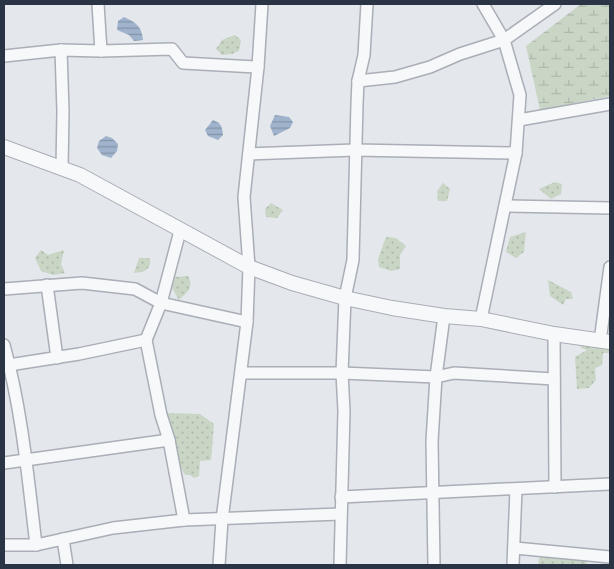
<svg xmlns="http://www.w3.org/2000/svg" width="614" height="569" viewBox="0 0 614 569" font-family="'Space Grotesk',sans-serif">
  <defs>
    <pattern id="green-dots" width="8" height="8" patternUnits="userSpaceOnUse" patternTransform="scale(1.25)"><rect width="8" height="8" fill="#c9d6c5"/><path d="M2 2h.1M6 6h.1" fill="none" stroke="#adb8ab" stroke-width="1.8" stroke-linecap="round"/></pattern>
    <pattern id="wetland-marsh" width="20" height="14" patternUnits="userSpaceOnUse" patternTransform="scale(1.25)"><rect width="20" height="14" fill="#c9d6c5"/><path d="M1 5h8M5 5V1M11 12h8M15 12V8" fill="none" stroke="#adb8ab"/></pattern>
    <pattern id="water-rules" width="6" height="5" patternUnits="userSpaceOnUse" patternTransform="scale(1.25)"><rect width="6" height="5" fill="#9fb4cc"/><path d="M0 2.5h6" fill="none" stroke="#8293a7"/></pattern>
  </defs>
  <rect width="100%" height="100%" fill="#e4e7ec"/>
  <g fill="url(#green-dots)">
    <path d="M235 35 241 40 239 51 232 54 222 55 216 49 222 40Z"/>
    <path d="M555 182 562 184 561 194 551 199 539 189Z"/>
    <path d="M443 183 450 189 447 201H438L437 191Z"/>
    <path d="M271 203 283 210 277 218 266 217 265 209Z"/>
    <path d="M526 232 524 252 516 258 506 252 510 237Z"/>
    <path d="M386 237 396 238 406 246 400 255V269L391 271 379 267 378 259Z"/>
    <path d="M41 250 48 255 64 250 61 264 65 273 53 275 41 271 35 258Z"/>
    <path d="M139 258H150C151 270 145 272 134 273Z"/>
    <path d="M188 276C194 287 188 292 179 300L172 288 175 277Z"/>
    <path d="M548 280 571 292 573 299H566L563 305 550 296Z"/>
    <path d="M580 342H610V353H603L602 365 595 368 596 380 589 388 577 389 575 357 587 350 581 348Z"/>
    <path d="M165 413 200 414 214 424 211 460 200 461 199 476 194 478 190 475H185L176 457Z"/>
    <path d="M540 555 587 561 586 565H538Z"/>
  </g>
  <path fill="url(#wetland-marsh)" d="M581 4H610V96L540 110 526 46Z"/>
  <g fill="url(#water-rules)">
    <path d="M124 17C136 22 142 27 143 40L134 41 129 35 117 30 118 21Z"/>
    <path d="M275 115 289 117 293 122 290 128 274 136 270 126Z"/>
    <path d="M213 120C221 123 222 126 223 135L218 140 208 136 205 130Z"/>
    <path d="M106 136 112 138 118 144 117 151 111 158 102 155 97 148 99 141Z"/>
  </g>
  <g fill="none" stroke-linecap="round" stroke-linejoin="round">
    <g stroke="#a9aeb7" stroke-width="14">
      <g id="minor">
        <path d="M98 4 101 51"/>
        <path d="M61 50 63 111 62 168"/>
        <path d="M4 56 61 50 101 51 172 49 183 63 258 67"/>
        <path d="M358 81 395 77 430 67 460 54 504 40 555 4"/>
        <path d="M519 120 610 104"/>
        <path d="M249 154 355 150 516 153"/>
        <path d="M505 206 610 208"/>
        <path d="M180 231 161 303 146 340 161 415 169 440 184 520"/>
        <path d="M47 285 57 358"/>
        <path d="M4 289 82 283 135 289 161 303 247 322"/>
        <path d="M481 319 516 153 520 95 504 40 483 4"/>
        <path d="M554 334 555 487"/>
        <path d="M600 341 610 267"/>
        <path d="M4 345C22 410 28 478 36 545"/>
        <path d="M4 367 9 365 79 354 146 340"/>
        <path d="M241 373H342L436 377 454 373 554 379"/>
        <path d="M4 463 169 440"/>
        <path d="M341 497 610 484"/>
        <path d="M63 539 67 565"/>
        <path d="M4 545H36L113 528 184 520 340 514"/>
        <path d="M515 548 610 557"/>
        <path d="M219 565 222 520 247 322 249 267 244 197 258 67 262 4"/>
        <path d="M340 565 344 411 342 373 345 298 353 260 357 104 358 81 364 55 367 4"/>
        <path d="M434 565 432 441 436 377 444 316"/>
        <path d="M513 565 516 489"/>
      </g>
    </g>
    <g stroke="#a9aeb7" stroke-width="16">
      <path id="tertiary" d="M4 147 80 175 249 267 292 283 345 298 392 308 444 316 481 319 554 334 610 342"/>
    </g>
    <use href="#minor" stroke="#f7f8fa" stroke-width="11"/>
    <use href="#tertiary" stroke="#f7f8fa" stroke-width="14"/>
  </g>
  <rect width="614" height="569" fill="none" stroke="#2b3445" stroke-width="10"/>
</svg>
